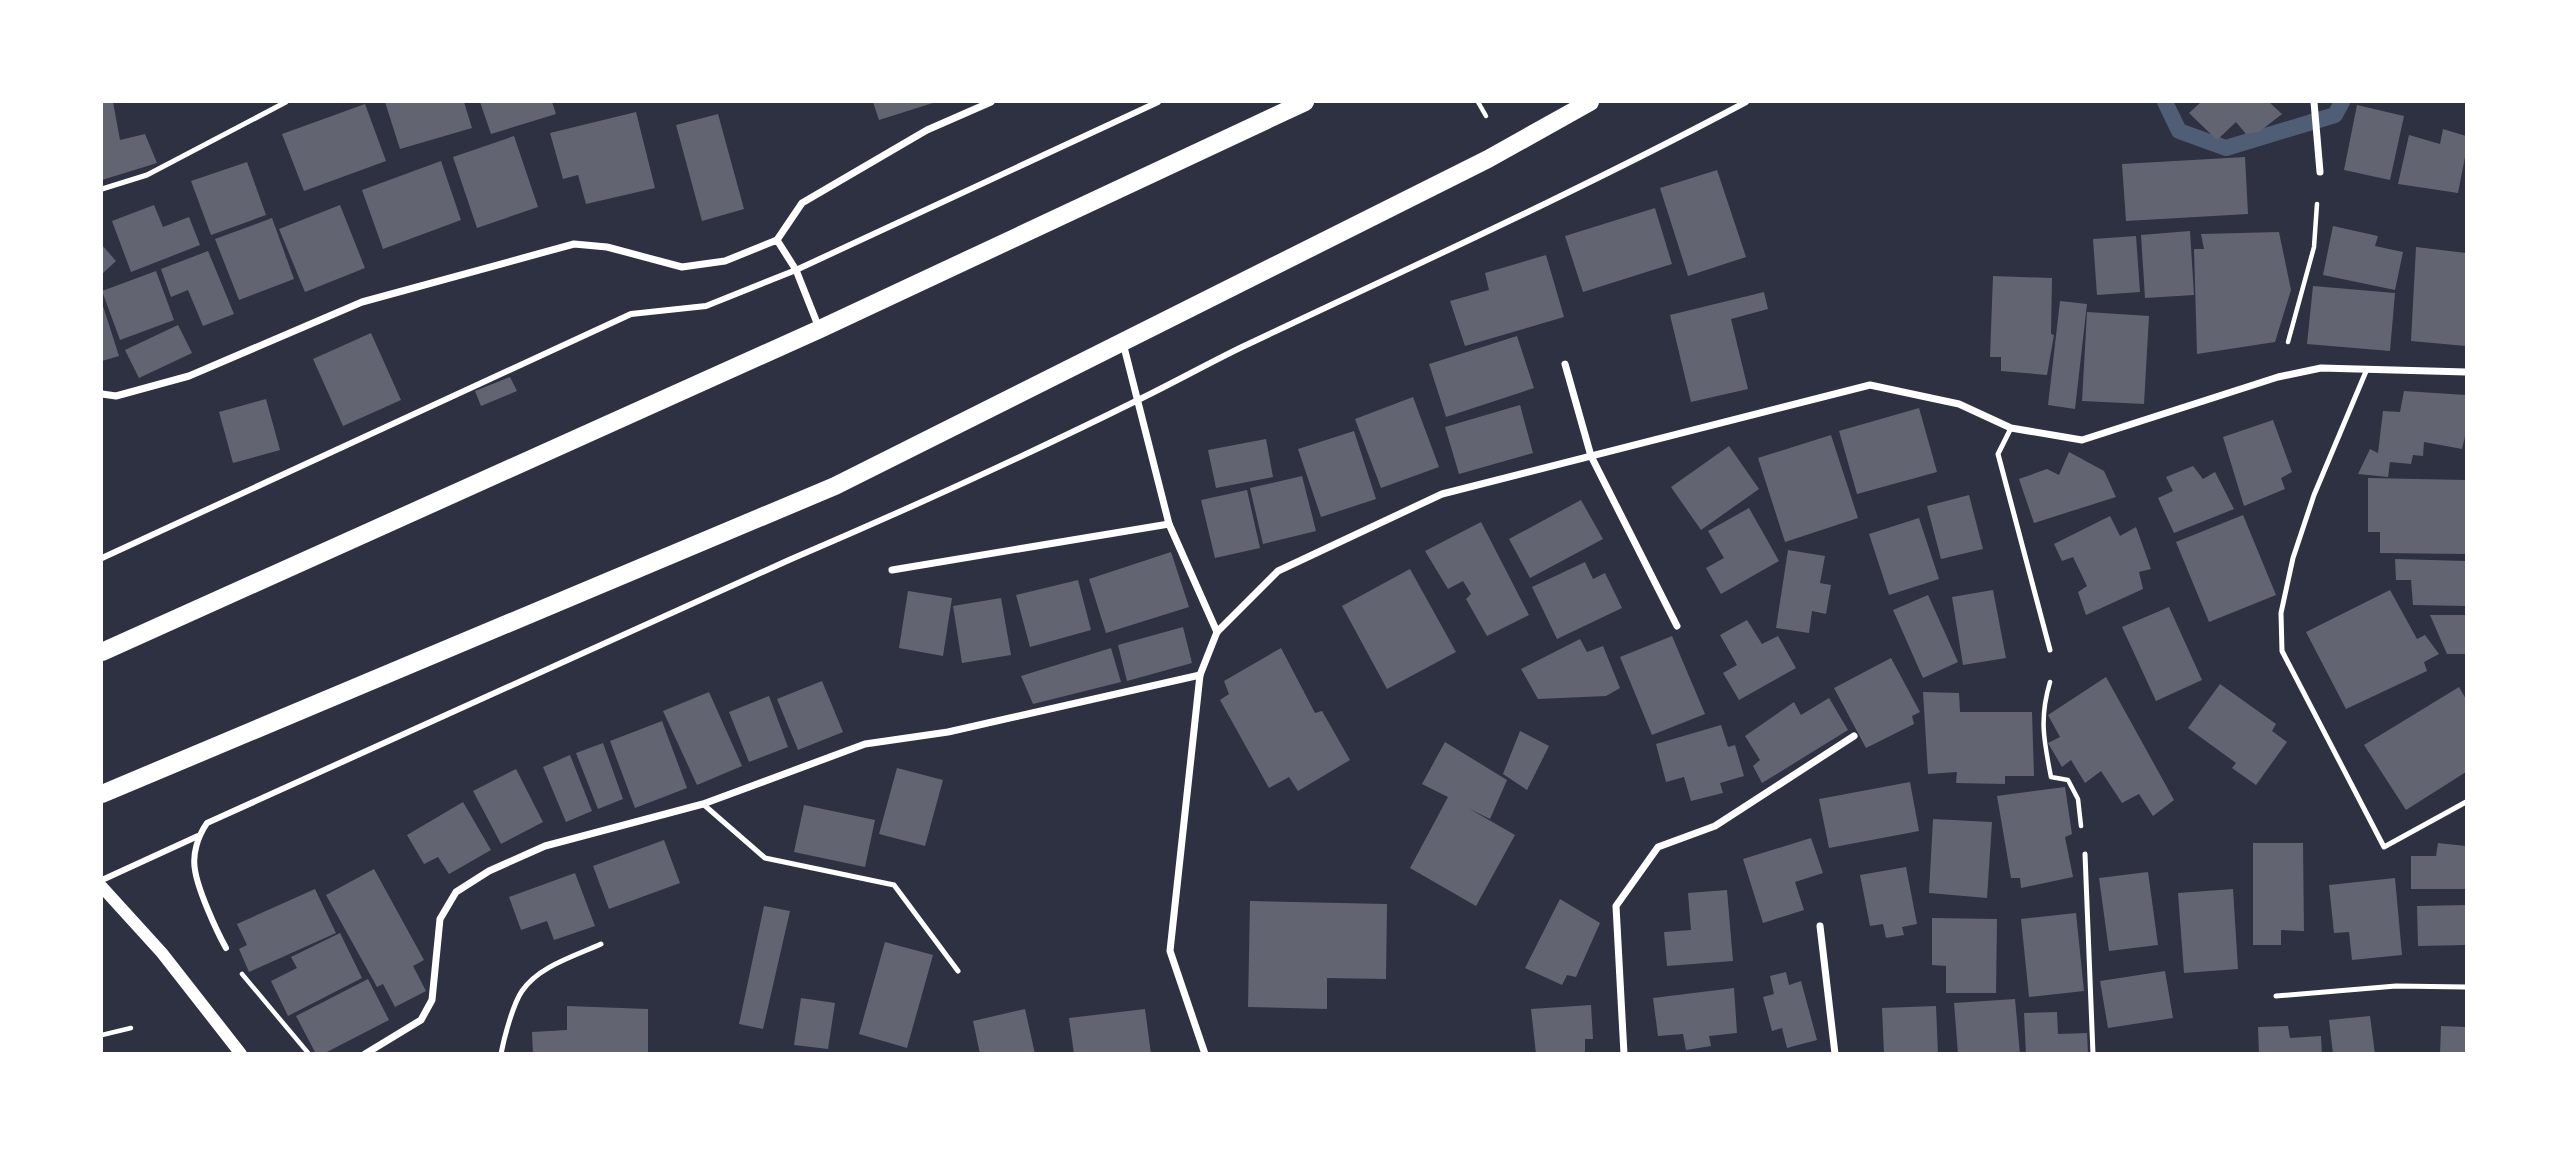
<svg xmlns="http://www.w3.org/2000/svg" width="2568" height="1155" viewBox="0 0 2568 1155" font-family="'Titillium Web',sans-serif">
  <rect width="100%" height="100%" fill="#2d3142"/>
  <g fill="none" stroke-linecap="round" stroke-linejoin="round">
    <path stroke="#4f5d75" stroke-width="16" d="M2165 102 2179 131 2226 148 2335 115 2342 102"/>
  </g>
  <g fill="#626471">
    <path d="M102 102H113L120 140 145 134 157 163 102 180Z"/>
    <path d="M385 102H464L472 128 400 149Z"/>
    <path d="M480 102H552L556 114 491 134Z"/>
    <path d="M873 102H936L879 120Z"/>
    <path d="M2201 102H2269L2282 114 2259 132 2246 134 2236 122 2217 140 2189 113Z"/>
    <path d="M365 104 386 161 304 191 282 134Z"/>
    <path d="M2357 105 2404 116 2390 180 2344 170Z"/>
    <path d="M636 112 655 188 586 204 578 175 563 179 550 133Z"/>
    <path d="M718 114 744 209 702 221 676 125Z"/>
    <path d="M2443 129 2466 136V152L2458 193 2398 184 2409 135 2440 144Z"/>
    <path d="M514 136 538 207 477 228 453 157Z"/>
    <path d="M2245 157 2248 214 2126 221 2122 164Z"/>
    <path d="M441 161 461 220 383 249 362 190Z"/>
    <path d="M247 162 266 215 211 235 191 181Z"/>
    <path d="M1717 170 1746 257 1688 276 1660 188Z"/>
    <path d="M154 205 163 227 189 217 200 245 131 272 112 221Z"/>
    <path d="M340 205 365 268 305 292 279 229Z"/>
    <path d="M1655 208 1672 264 1583 292 1565 236Z"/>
    <path d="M272 218 294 279 239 300 215 239Z"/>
    <path d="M2333 226 2378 236 2375 246 2403 252 2395 290 2323 275Z"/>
    <path d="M2190 231 2194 295 2145 298 2141 235Z"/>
    <path d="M2279 232 2291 290 2275 342 2197 354 2194 249H2204L2201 234Z"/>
    <path d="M2136 236 2140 292 2097 295 2093 239Z"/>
    <path d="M102 245 116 261 102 274Z"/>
    <path d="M2416 247 2466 253V346L2411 341Z"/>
    <path d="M208 251 234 314 203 326 188 290 171 297 161 269Z"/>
    <path d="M1546 255 1564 317 1465 346 1450 301 1489 290 1485 273Z"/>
    <path d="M156 271 174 320 120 340 102 291Z"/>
    <path d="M1993 276 2052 278 2051 334 2054 335 2047 375 2001 371V357H1990Z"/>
    <path d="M2313 286 2395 293 2390 351 2307 344Z"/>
    <path d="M1764 292 1768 309 1731 319 1748 389 1691 402 1670 315Z"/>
    <path d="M2060 301 2087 304 2075 409 2048 405Z"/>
    <path d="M102 303 119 356 102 361Z"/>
    <path d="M2087 312 2149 316 2144 404 2082 401Z"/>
    <path d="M178 325 192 353 139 378 125 350Z"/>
    <path d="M371 333 401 400 343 426 313 359Z"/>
    <path d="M1517 336 1534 388 1446 417 1429 364Z"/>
    <path d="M510 377 517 391 481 406 475 391Z"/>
    <path d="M2404 391 2466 395V432L2462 449 2424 442 2423 456 2413 455 2411 464 2390 462 2388 477 2358 474 2370 449 2378 453 2383 411 2400 412Z"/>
    <path d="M1413 397 1439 467 1381 488 1355 419Z"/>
    <path d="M266 399 280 450 233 463 219 412Z"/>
    <path d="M1520 405 1533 453 1459 474 1445 427Z"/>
    <path d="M1919 408 1937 472 1857 494 1839 431Z"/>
    <path d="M2273 420 2292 472 2281 478 2285 489 2244 506 2223 437Z"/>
    <path d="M1354 431 1376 499 1321 517 1298 449Z"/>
    <path d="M1831 435 1858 518 1785 542 1758 458Z"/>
    <path d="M1266 439 1273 477 1216 488 1208 450Z"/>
    <path d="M1729 446 1759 489 1701 530 1671 487Z"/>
    <path d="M2069 452 2104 471 2116 497 2034 523 2019 479 2047 469 2059 475Z"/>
    <path d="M2193 466 2203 479 2215 472 2234 509 2174 533 2158 498 2173 491 2166 477Z"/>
    <path d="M1302 476 1316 531 1263 544 1250 488Z"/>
    <path d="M2368 478 2466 480V554L2380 553V532H2368Z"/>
    <path d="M1247 490 1260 548 1215 558 1201 500Z"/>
    <path d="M1969 495 1983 549 1941 559 1927 506Z"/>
    <path d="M1581 500 1603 539 1530 578 1509 539Z"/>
    <path d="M1749 508 1779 561 1721 594 1706 568 1724 558 1708 531Z"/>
    <path d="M2243 515 2276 595 2209 622 2176 542Z"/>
    <path d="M2110 516 2120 536 2136 527 2151 569 2139 572 2143 589 2086 615 2078 592 2087 586 2073 557 2062 561 2054 544Z"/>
    <path d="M1919 518 1939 579 1889 595 1869 534Z"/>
    <path d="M1481 522 1529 615 1487 636 1466 599 1471 594 1463 581 1448 589 1425 551Z"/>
    <path d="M1788 550 1825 556 1820 583 1831 585 1826 614 1812 611 1809 633 1776 628Z"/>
    <path d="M1171 552 1189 607 1106 633 1089 579Z"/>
    <path d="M2395 559 2466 561V606L2413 605 2411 580H2396Z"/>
    <path d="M1585 562 1593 579 1605 573 1622 608 1557 639 1532 587Z"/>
    <path d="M1410 569 1456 652 1387 689 1342 606Z"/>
    <path d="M1078 580 1091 630 1030 647 1016 595Z"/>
    <path d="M1993 590 2006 658 1963 665 1952 597Z"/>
    <path d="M2390 590 2417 639 2425 635 2439 654 2424 662 2427 671 2346 709 2306 632Z"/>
    <path d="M908 591 952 598 943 656 899 648Z"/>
    <path d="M1928 595 1958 662 1923 678 1893 610Z"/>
    <path d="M1001 598 1011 655 962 663 953 606Z"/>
    <path d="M2169 607 2202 680 2156 701 2122 627Z"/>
    <path d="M2430 615H2466V654H2447Z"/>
    <path d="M1747 620 1762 644 1778 636 1796 668 1739 700 1723 673 1737 665 1720 635Z"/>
    <path d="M1183 627 1192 663 1127 681 1118 645Z"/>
    <path d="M1672 636 1705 714 1652 735 1620 657Z"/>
    <path d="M1580 639 1587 652 1603 646 1620 688 1606 696 1538 699 1521 669Z"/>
    <path d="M1111 648 1121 682 1033 704 1021 676Z"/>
    <path d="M1281 648 1315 713 1322 711 1350 760 1298 791 1289 777 1269 788 1220 700 1229 694 1224 681Z"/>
    <path d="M1891 658 1920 712 1912 716 1914 724 1866 748 1834 688Z"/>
    <path d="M2106 677 2174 800 2153 816 2139 794 2122 803 2101 771 2085 783 2071 760 2062 767 2048 743 2060 737 2048 715Z"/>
    <path d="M822 681 843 732 798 750 777 699Z"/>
    <path d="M2220 684 2276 724 2272 731 2287 742 2256 785 2232 768 2236 763 2188 728Z"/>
    <path d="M2459 687 2466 699V772L2406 810 2364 745Z"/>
    <path d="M709 692 742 766 697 785 663 711Z"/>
    <path d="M1923 692 1959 693 1960 712H2032L2034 776H2005V784L1956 783 1957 772 1928 774Z"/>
    <path d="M769 696 788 747 749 762 729 712Z"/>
    <path d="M1829 698 1848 730 1762 783 1753 766 1760 760 1745 736 1794 702 1801 715Z"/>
    <path d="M662 721 687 788 635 808 610 741Z"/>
    <path d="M1721 725 1728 747 1735 745 1744 776 1720 783 1723 793 1691 801 1684 777 1666 782 1656 744Z"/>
    <path d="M1520 731 1549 746 1527 790 1503 774Z"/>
    <path d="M1445 742 1507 780 1490 819 1468 808 1515 835 1476 906 1410 868 1448 797 1422 784Z"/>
    <path d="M603 743 623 799 598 809 576 753Z"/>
    <path d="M570 755 592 811 566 822 543 767Z"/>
    <path d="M897 768 943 780 925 846 879 834Z"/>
    <path d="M516 769 543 822 501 844 473 791Z"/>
    <path d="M1910 782 1919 831 1829 848 1819 799Z"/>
    <path d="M2065 787 2072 834 2065 837 2073 877 2021 888 2020 878H2011L1997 796Z"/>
    <path d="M463 802 491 850 449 874 438 857 424 864 407 835Z"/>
    <path d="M804 805 875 820 865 867 794 852Z"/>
    <path d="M1933 819 1992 822 1987 898 1929 893Z"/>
    <path d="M1811 838 1823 873 1795 882 1804 910 1763 923 1743 859Z"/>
    <path d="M664 840 680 883 609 909 593 866Z"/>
    <path d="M2253 843H2303L2304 931 2281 930V945H2253Z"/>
    <path d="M2438 843 2466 846V889H2411V856H2436Z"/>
    <path d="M1906 867 1917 924 1902 927 1904 935 1886 938 1883 924 1870 926 1860 875Z"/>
    <path d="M374 869 424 960 413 966 426 991 395 1007 383 984 377 987 326 895Z"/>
    <path d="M2148 872 2158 945 2109 951 2099 878Z"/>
    <path d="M575 873 595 926 554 940 547 921 521 930 509 897Z"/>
    <path d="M2395 878 2402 955 2352 960 2349 932 2334 933 2329 885Z"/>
    <path d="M315 889 336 933 249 972 239 949 247 945 237 924Z"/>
    <path d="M2233 889 2238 969 2184 973 2178 893Z"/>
    <path d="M1727 890 1733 961 1667 966 1664 932 1691 930 1688 893Z"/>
    <path d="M1560 899 1600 923 1576 977 1567 975 1562 985 1525 968Z"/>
    <path d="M1250 901 1387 904 1386 979 1327 978V1009L1248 1007Z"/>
    <path d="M2466 905V945L2418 946 2417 906Z"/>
    <path d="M764 906 790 911 763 1029 739 1024Z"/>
    <path d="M2076 913 2084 991 2029 997 2021 919Z"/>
    <path d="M1932 918 1997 919 1996 993H1946V966L1932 965Z"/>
    <path d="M340 933 362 978 288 1016 271 981 297 968 291 957Z"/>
    <path d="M885 942 933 955 907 1048 859 1034Z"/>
    <path d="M2165 971 2173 1018 2108 1028 2100 981Z"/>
    <path d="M1786 972 1789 985 1801 981 1817 1040 1787 1048 1782 1028 1772 1031 1763 997 1774 994 1770 976Z"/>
    <path d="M368 979 389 1020 323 1054H316L296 1016Z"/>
    <path d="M1734 988 1737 1033 1709 1036 1711 1046 1686 1050 1683 1034 1658 1036 1653 998Z"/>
    <path d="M801 998 835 1003 828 1049 794 1045Z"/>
    <path d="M2015 999 2020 1054H1958L1954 1003Z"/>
    <path d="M1591 1005 1593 1039H1585V1054H1536L1531 1009Z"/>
    <path d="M567 1006 648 1009V1054H533L532 1032 567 1030Z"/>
    <path d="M1936 1006 1938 1054H1884L1882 1008Z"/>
    <path d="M1025 1009 1035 1054H980L973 1021Z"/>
    <path d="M1145 1009 1151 1054H1074L1069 1018Z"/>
    <path d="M2057 1012 2058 1034 2087 1033 2088 1054H2026L2024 1013Z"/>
    <path d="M2370 1016 2375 1054H2333L2329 1020Z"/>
    <path d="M2288 1026 2290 1038 2321 1036 2322 1054H2259L2258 1027Z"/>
    <path d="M2441 1026 2466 1027V1054H2440Z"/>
  </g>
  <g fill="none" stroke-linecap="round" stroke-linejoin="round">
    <g stroke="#fff" stroke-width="4.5">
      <path d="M1478 102 1486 116"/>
      <path d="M2288 342 2314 247 2317 204"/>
      <path d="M2050 682C2039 719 2044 741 2051 777L2068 780 2078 799 2081 826"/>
      <path d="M242 974 309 1054"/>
      <path d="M102 1035 131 1028"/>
    </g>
    <g stroke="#fff" stroke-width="5">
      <path d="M102 189 147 175 286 102"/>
      <path d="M2367 369 2314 495 2293 558 2281 613 2282 651 2384 847 2466 802"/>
      <path d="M2011 428 1998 454 2050 650"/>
      <path d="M703 804 765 858 894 885 958 971"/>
      <path d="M2085 854 2093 1054"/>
      <path d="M2276 996 2396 986 2466 987"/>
      <path d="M501 1054C504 1038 513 1004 522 991 539 966 575 956 601 944"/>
    </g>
    <g stroke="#fff" stroke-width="6">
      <path d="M102 558 631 314 706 306 796 270 1158 102"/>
      <path d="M102 880 198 836"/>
      <path d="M226 948C216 930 198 890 195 870 192 854 198 836 207 823L789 560C906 510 1023 457 1138 400 1173 383 1207 364 1242 347 1411 267 1581 190 1746 102"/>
    </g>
    <g stroke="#fff" stroke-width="7">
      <path d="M2314 102 2320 172"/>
      <path d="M777 240 802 203 927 130 991 102"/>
      <path d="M1123 343 1169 524 1217 632"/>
      <path d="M1565 364 1591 456 1677 626"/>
      <path d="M102 394 116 396 189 376 362 302 574 244 607 247 682 267 725 261 777 240 796 270 819 328"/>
      <path d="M892 570 1169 524"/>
      <path d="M1820 926 1835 1054"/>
      <path d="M365 1054 421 1020 432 1000 440 919 456 892 489 871 545 846 703 804 865 744 948 732 1200 675"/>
      <path d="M1205 1054 1170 951 1200 675 1217 632 1278 571 1442 494 1870 385 1959 404 2011 428 2082 440 2278 377 2321 368 2466 372"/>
      <path d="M1624 1054 1616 906 1658 847 1715 826 1854 736"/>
    </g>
    <path stroke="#fff" stroke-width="12" d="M102 887 162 953 241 1054"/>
    <g stroke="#fff" stroke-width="18">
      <path d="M102 652 820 329 1305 102"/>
      <path d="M102 794 835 486 1488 159 1590 102"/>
    </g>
  </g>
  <rect width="2568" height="1155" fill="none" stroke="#ffffff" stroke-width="206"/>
</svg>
